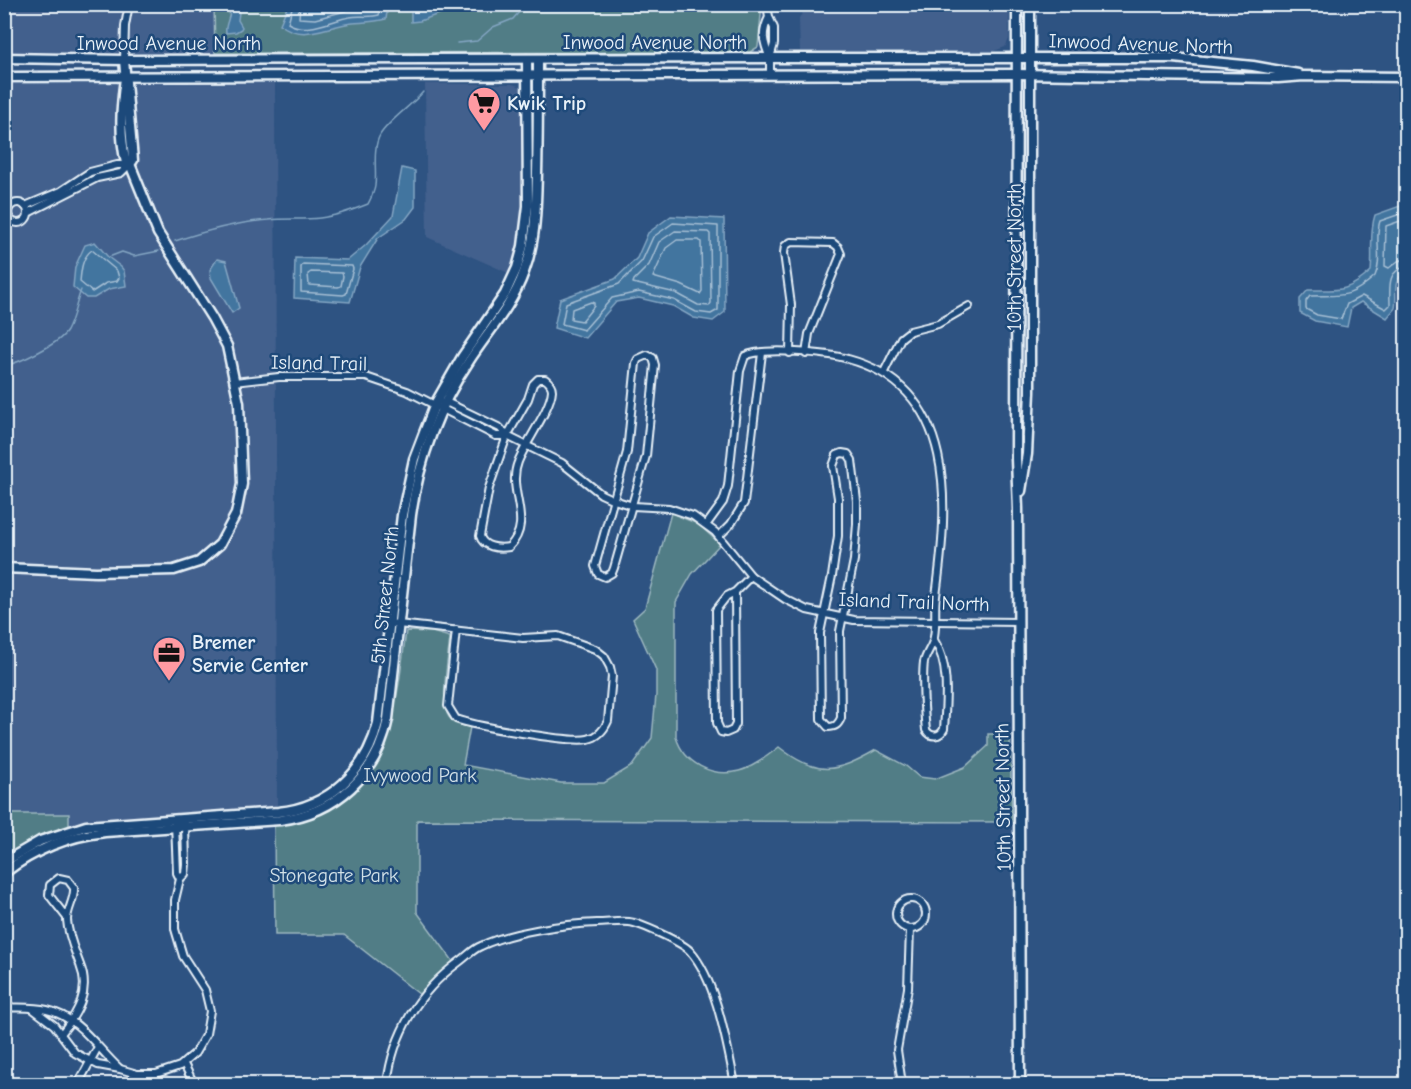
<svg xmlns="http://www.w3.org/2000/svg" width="1411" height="1089" viewBox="0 0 1411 1089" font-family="'Comic Neue',sans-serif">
  <rect width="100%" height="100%" fill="#2e5382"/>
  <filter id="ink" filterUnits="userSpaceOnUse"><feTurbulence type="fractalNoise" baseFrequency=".0167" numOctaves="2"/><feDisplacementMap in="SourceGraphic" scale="12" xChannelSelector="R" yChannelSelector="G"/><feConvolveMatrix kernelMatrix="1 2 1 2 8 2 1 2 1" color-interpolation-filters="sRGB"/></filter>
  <g filter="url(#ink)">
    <g fill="#43608d">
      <path d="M809 4 1009 5V39L1005 47 994 51H800L799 18Z"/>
      <path d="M5 5H214L215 53 5 52Z"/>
      <path d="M275 83 277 809 104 820 69 827V814H5V84Z"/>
      <path d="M425 84H512L519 86 523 92 524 115 522 131V218L511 274 427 237Z"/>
    </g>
    <g fill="#517d86" stroke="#9cb7bf" stroke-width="1.5">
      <path d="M762 4 758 47 750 52 215 53 214 5Z"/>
      <path d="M671 513 698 524 720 544 692 574 676 602V737C684 763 712 778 739 771 754 767 767 756 779 747 817 777 836 773 876 750L906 766 919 777 935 779 965 767 988 746V734H1010L1012 822 417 820V912L453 961 419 994 344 935H275L274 824C285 822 296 821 306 818 389 794 397 703 406 631L432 632 450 637C449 654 439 704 449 717 454 724 462 725 470 727L463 765 561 783H604L632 766 652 738 656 695V670L633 619 645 608Z"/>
      <path d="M5 814H69V827L39 838 5 858Z"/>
    </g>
    <g fill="#42749f" stroke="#84a6c3" stroke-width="1.5">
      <path d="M229 5H240L238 20 242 27 241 29 236 32 226 33C224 23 233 16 229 5Z"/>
      <path d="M315 5 388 4V5L386 19C375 22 365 22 353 23 328 25 302 43 280 24L288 5 313 6Z"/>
      <path d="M423 5V4L463 5 420 21 411 22V8Z"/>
      <path d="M402 168 415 171V207L406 219 378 238 360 267 350 302 294 298 295 258 348 260 366 245 393 216Z"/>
      <path d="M1403 205 1406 206V271C1390 284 1398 291 1395 308L1387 318 1361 302 1351 308 1347 327 1315 321 1300 313V299L1308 290C1339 290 1347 293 1371 271 1373 252 1369 233 1375 215Z"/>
      <path d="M671 216 724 219 725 312 713 321 694 318 673 306 639 298 616 302 585 338 554 328 560 299 615 279 637 258 648 233Z"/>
      <path d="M95 242 108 257 121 267 124 271 126 286 109 289 94 298H86L73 287 75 267 85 245Z"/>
      <path d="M217 259 226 261 239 308 232 313 211 278 210 270Z"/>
    </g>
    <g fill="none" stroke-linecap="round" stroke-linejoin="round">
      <g stroke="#a6bfd4" stroke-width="1.5">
        <path d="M293 4 288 23C307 35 331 20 350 17 360 15 369 18 379 15L382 4"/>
        <path d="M300 4 299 18 315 19 349 10 372 9 375 4"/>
        <path d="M1406 212 1380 221C1374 238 1383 259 1375 276 1348 300 1342 295 1310 296L1306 301V309L1317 315 1341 319 1347 304 1362 296 1386 309 1390 305C1390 290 1386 270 1406 267"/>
        <path d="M1406 219 1386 226 1385 266 1389 268 1398 261 1406 259"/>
        <path d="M673 223 718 226V310L711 314 696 312 674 300 639 292 612 298 584 330 562 324 566 303 619 284 642 261 653 237Z"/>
        <path d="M675 231 708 232 710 234 711 303 709 306 698 305 676 293 633 283 634 280 649 265 659 242Z"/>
        <path d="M677 240H699L701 242 702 291 700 294 681 285 653 277 666 248Z"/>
        <path d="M92 250 117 271 119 278 117 281 106 283 92 292 80 282C81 270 82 257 92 250Z"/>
        <path d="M303 264 352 266 353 269 346 294 343 295 301 292V267Z"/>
        <path d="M311 272 342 273 343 276 341 286 338 287 309 285 308 274Z"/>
        <path d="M591 302 594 303V306L582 321 571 319 572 309Z"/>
      </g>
      <g stroke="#84a6c3" stroke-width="1.5">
        <path d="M457 43 477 41 493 27 513 19 526 4"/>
        <path d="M175 241C205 231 237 222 269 220 286 218 303 220 320 218 337 216 353 210 368 204 371 198 374 193 375 186 377 171 372 149 380 135 387 122 412 105 423 92"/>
        <path d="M109 257 122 252 134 256 159 251"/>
        <path d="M4 366C19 363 59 344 67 331 74 318 76 303 81 290"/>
      </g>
      <g stroke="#e8f1f8" stroke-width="10">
        <g id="street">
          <path d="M767 4 769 17 774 28V44L770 58V75"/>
          <path d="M769 17C761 33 763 42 770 58"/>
          <path d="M124 60 125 26 129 4"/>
          <circle cx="18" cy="213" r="10"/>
          <path d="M25 206 61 191 90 172 117 165H129"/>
          <path d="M28 213 97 178 121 173 130 164"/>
          <path d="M790 353 791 305 784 253 785 246 791 242 833 243 838 247 841 254 809 334 806 354"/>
          <path d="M647 355 653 358 655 365 646 456 614 568 612 573 605 577 598 574 595 566 627 452 636 363 638 359Z"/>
          <path d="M884 372 901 338 910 331 938 324 969 306"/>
          <path d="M538 379H545C549 382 552 385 552 390 551 409 525 443 518 462 506 492 535 521 509 547 498 549 483 547 480 536L489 488 500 456 507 436 528 399 533 384Z"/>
          <path d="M234 382 279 377H366L407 391 496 436H507"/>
          <path d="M442 403 446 402 500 428 507 436 562 463 601 494 614 500 633 506 669 508 693 516 715 532 751 576 785 599 807 610 854 620 1018 622"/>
          <path d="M842 453 848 454 852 460 857 501V524L854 560 840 631 841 718C838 725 835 727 828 727L821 719 820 633 832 576 838 536V498L833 466 837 455Z"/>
          <path d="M707 524 723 502 728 486 740 371 745 356C763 347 828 353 848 359 959 389 948 506 936 596 934 609 937 629 933 641 931 648 926 654 924 662 922 677 924 713 926 730 931 738 940 737 944 729 946 700 950 664 934 640"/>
          <path d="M719 536 731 524 744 503 762 353"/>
          <path d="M735 592 736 724 733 730 726 733 721 732 717 723 716 610 727 596 735 592 751 576"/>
          <path d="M381 622 398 624 523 638 558 636 595 649 604 656 610 667 612 676 608 721C604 730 598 737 588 739 570 743 474 726 456 719L448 706 456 630"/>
          <path d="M175 823 177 873 180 879"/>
          <circle cx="911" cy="914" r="15"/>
          <path d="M4 1007C18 1008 33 1007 47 1010 79 1017 97 1048 119 1068"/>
          <path d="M33 1009 54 1025 75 1053 98 1065 120 1069 137 1074H156L180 1066 195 1053 206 1034 210 1011 205 990 183 956 175 929V900L180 879 185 874 186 864 185 823"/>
          <path d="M61 1034C77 1014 91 992 80 965 75 951 68 936 67 920 67 909 75 899 74 888L68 880 59 878 50 885 49 895 67 918"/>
          <path d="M184 1064 194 1084"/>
          <path d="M78 1084 98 1047"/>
          <path d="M387 1084C393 1034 418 992 459 962 466 957 473 949 481 946 510 932 564 924 597 923 607 923 619 921 629 922 640 923 683 943 690 951 717 981 727 1046 735 1084"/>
          <path d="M902 1084 897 1050 908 988 910 929"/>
        </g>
      </g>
      <g stroke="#e8f1f8" stroke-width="13">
        <g id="secondary">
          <path d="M1017 4 1016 459 1018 509 1020 1084"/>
          <path d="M4 58 124 60 770 58H1173L1253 66 1298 74"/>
          <path d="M124 60 133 160 130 164"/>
          <path d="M4 77 1016 74 1278 78 1304 76 1406 77"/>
          <path d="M1021 491 1027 454 1030 392V4"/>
          <path d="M4 568 96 572 174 570 199 562 220 544 236 514 242 484 239 403 227 346 212 318 158 233 130 164 126 163C119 133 121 108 125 78"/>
          <path d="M4 862 40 841 86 826 278 812C329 807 366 772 378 723L402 515 414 459 435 404 462 357 505 294 517 268 523 246 528 206 527 59"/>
          <path d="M4 873C34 850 68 836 105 832L280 820C336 813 377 775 388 719L411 515C419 461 438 407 469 361 488 332 512 306 524 272 536 240 536 207 537 173 538 135 538 97 538 59"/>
        </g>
      </g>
      <use href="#street" stroke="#1f4a7a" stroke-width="6"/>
      <use href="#secondary" stroke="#1f4a7a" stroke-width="8"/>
    </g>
  </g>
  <defs>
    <g id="supermarket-pin" transform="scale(1.725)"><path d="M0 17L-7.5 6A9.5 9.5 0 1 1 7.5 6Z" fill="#ff9aa2" stroke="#1f4a7a"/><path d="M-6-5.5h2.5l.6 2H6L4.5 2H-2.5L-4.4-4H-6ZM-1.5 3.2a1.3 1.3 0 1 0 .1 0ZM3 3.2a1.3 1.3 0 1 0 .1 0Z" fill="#111"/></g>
    <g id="office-pin" transform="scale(1.725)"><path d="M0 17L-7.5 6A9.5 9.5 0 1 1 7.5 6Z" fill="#ff9aa2" stroke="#1f4a7a"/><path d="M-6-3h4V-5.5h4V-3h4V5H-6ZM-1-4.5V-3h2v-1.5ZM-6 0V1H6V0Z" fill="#111"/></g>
  </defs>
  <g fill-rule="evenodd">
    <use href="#supermarket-pin" x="484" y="103"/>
    <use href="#office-pin" x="169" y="653"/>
  </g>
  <g text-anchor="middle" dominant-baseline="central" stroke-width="5" stroke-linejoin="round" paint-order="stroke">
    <g font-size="20" fill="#e8f1f8" stroke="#1f4a7a">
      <text x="655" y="42">Inwood Avenue North</text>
      <text x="169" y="43">Inwood Avenue North</text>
      <text transform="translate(1141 44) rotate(2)">Inwood Avenue North</text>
      <text transform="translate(1014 257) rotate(-90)">10th Street North</text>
      <text transform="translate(319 363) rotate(1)">Island Trail</text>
      <text transform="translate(385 595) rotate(-84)">5th Street North</text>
      <text transform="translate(914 602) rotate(2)">Island Trail North</text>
      <text transform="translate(1003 797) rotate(-91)">10th Street North</text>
    </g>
    <g font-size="20" font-weight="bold" fill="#e8f1f8" stroke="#1f4a7a" text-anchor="start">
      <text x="507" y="103">Kwik Trip</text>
      <text x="192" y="642">Bremer<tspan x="192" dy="23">Servie Center</tspan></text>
    </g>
    <g font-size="20" fill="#d1e0e7" stroke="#1f4a7a">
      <text x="420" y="775">Ivywood Park</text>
      <text x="334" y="875">Stonegate Park</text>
    </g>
  </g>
  <rect width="1411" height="1089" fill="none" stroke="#1f4a7a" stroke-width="24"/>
  <rect x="12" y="12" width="1387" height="1065" fill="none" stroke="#e8f1f8" stroke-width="2" filter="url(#ink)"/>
</svg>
